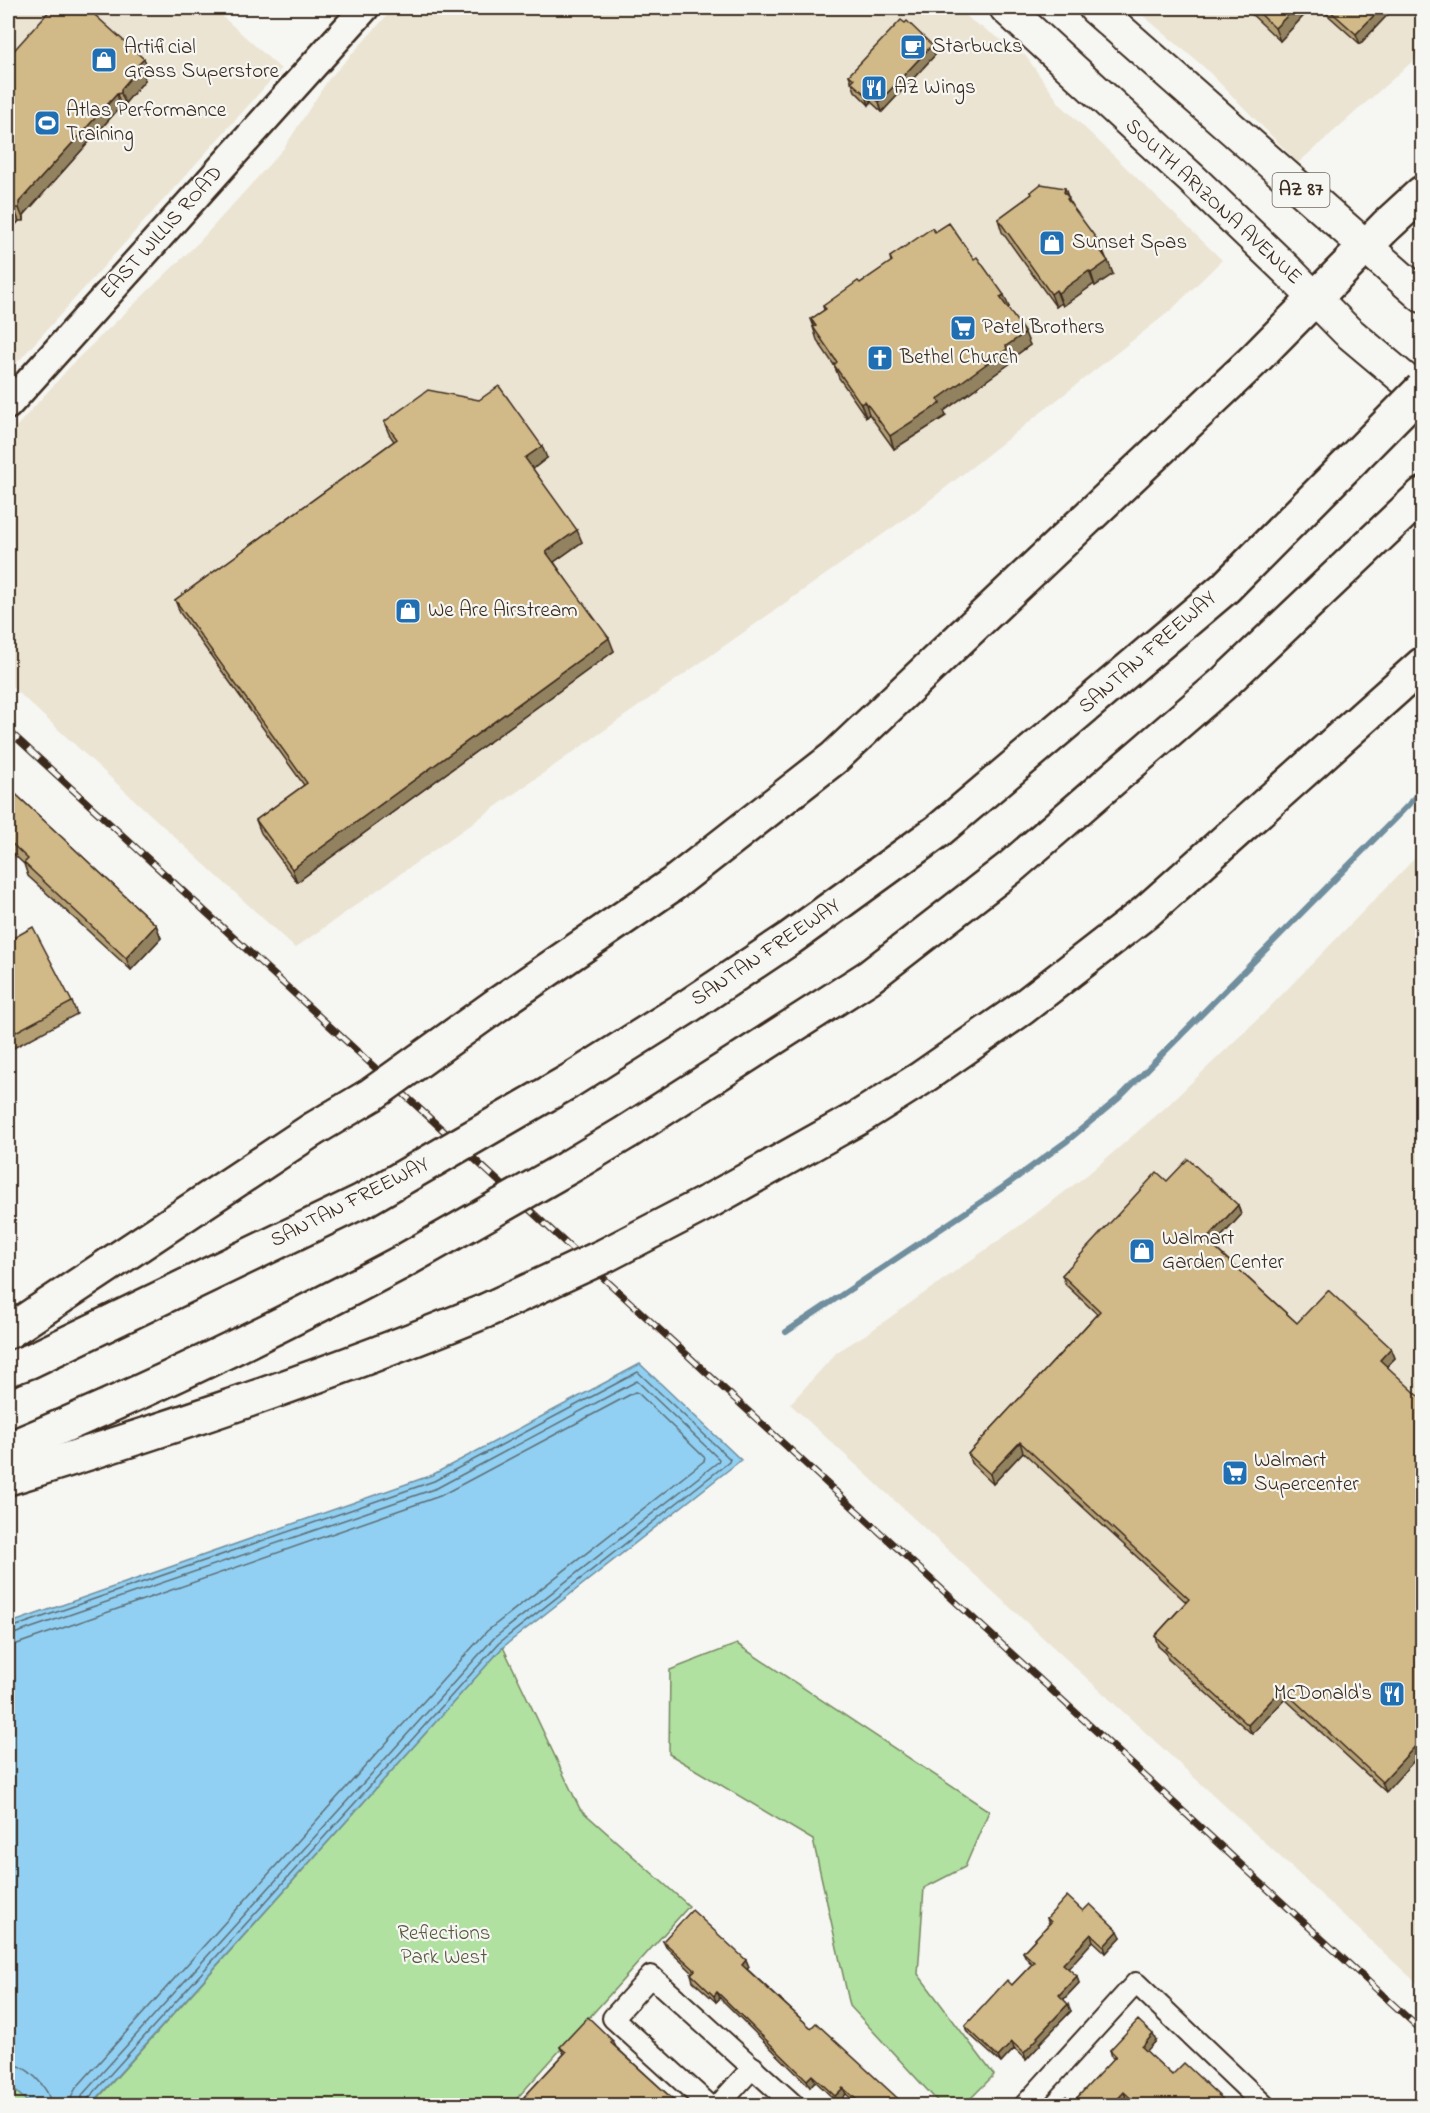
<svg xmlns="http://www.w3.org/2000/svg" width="1430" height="2113" viewBox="0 0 1430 2113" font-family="'Indie Flower',sans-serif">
  <rect width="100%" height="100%" fill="#f6f6f2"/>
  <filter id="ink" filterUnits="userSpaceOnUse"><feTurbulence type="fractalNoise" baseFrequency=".0167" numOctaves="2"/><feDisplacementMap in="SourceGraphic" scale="12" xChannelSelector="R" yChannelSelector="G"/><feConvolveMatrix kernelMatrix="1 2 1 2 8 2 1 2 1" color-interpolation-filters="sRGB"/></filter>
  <g filter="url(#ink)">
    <g fill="#ebe4d2">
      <path d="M8 8H213L281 69 8 373Z"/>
      <path d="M394 8H958L972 21 1025 55 1060 104 1222 260 1170 311 916 511 295 948 8 683V436L76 360 199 242 284 148 328 80Z"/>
      <path d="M1134 8H1422V53L1298 163 1205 68Z"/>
      <path d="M1422 851V1988L790 1404 837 1352 868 1333 1022 1224 1087 1175 1166 1107 1263 1014Z"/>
    </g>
    <g fill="#b0e1a1" stroke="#768660" stroke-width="1.5">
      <path d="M737 1644 989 1811 965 1867 924 1888 918 1974 994 2075 964 2105H941L850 2006 813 1840 669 1754 670 1670Z"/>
      <path d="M503 1647 580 1809 689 1906 511 2105 91 2106Z"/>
      <path d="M11 2087 31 2105 8 2106V2090Z"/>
    </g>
    <path fill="#91d0f2" stroke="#6f8e9d" stroke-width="1.5" d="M640 1364 741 1460 503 1647 91 2105H31L8 2084V1624L432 1475Z"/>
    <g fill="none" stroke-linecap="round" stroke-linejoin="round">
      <g stroke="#5d6c73" stroke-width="1.5">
        <path d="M8 1629 434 1481 638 1372 730 1459 729 1462 499 1643 88 2099 87 2106"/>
        <path d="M8 1636 437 1488 637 1381 719 1459 718 1462 494 1638 83 2094 79 2106"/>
        <path d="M8 1645 17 1644 440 1496 635 1392 638 1393 705 1458 704 1461 487 1631 76 2088 72 2095 70 2106"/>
        <path d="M8 2063C26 2064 50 2087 51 2106"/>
      </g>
      <path stroke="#6f8e9d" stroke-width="6" d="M786 1332 1002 1188 1067 1141 1119 1098 1422 791"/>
      <g stroke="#3b2a1e" stroke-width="24">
        <g id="street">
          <path d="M710 2106 613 2018 651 1976 795 2106"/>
          <path d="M718 2106 753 2067"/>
          <path d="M1024 2106 1136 1983 1265 2106"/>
        </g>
      </g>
      <g stroke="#3b2a1e" stroke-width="32">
        <path id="secondary" d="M8 405 365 8"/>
      </g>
      <g stroke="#3b2a1e" stroke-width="36">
        <g id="primary">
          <path d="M1006 8 1193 180 1288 271 1347 331 1422 394"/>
          <path d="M1095 8 1422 296"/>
        </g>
      </g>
      <g stroke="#3b2a1e" stroke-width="38">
        <g id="highway">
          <path d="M498 1004 673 884 834 758 1253 361 1386 226 1422 193"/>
          <path d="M568 1082 684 1009 789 939 938 831 1225 588 1353 459"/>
          <path d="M627 1132 869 977 1011 867 1225 682 1422 495"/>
          <path d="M706 1203 858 1118 920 1079 1021 1009 1146 912 1422 665"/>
          <path d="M8 1332 312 1130"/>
          <path d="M8 1369 30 1361 364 1200"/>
          <path d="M8 1449C142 1394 272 1331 400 1263"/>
          <path d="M8 1478C169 1429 329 1375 485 1311"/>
        </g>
      </g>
      <use href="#street" stroke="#f6f6f2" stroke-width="20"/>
      <use href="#secondary" stroke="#f6f6f2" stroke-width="27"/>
      <use href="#primary" stroke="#f6f6f2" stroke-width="32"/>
      <use href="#highway" stroke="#f6f6f2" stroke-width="33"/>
      <g stroke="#3b2a1e" stroke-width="7">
        <path id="rail" d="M8 730 1422 2031"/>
      </g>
      <use href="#rail" stroke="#f6f6f2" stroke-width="4.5" stroke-dasharray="14" stroke-linecap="butt"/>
      <g stroke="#3b2a1e" stroke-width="38" stroke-linecap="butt">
        <g id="highway-bridge">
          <path d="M1353 459 1422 389"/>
          <path d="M312 1130 371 1095 498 1004"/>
          <path d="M364 1200 568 1082"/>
          <path d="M400 1263 567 1168 627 1132"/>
          <path d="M485 1311 604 1256 706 1203"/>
        </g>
      </g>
      <use href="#highway-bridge" stroke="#f6f6f2" stroke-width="33"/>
    </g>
    <g fill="#b49f75" stroke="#3b2a1e" stroke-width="1.5">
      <path d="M1245 8H1311L1280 41Z"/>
      <path d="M1320 8H1394L1360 44Z"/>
      <path d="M935 55 882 112 871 102 869 105 855 91 849 75Z"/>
      <path d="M8 57 144 59 149 71 144 77 145 80 126 102V106H121L24 215V221H19L8 233Z"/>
      <path d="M1065 188 1071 205 1105 256 1113 274 1095 286 1094 284 1063 306 1061 303 1056 307 1002 232 998 219 1032 194 1031 192Z"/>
      <path d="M935 232 1009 307 1008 308 1030 345 1011 359 1012 362 944 411 946 416 894 449 869 414 866 417 839 378 834 365 817 340 813 327H814L811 319 824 310 823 306 860 283 891 262 890 257Z"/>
      <path d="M384 422 547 458 533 469 582 542 554 562 614 651 297 882 261 833 256 820 304 785 180 613 175 600 394 441 389 434Z"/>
      <path d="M8 787 156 925 161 938 131 970 28 876 24 864 8 849Z"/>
      <path d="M8 941 72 1002 77 1014 8 1051Z"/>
      <path d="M1167 1181 1238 1205 1241 1215 1213 1246 1297 1323 1391 1348 1395 1358 1387 1366 1386 1792 1285 1699 1252 1734 1168 1659 1166 1653 1158 1646 1155 1636 1186 1602 1023 1452 993 1484 971 1463 968 1454 1097 1314 1066 1285 1062 1275Z"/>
      <path d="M1083 1911 1121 1937 1106 1953 1093 1941 1068 1968 1079 1983 1063 2000 1071 2011 1040 2043V2045L1026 2060 1014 2049 1001 2063 967 2032 965 2026 1012 1985 1032 1964 1026 1958 1023 1952 1049 1924 1047 1918Z"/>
      <path d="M663 1941 746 1960 749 1967 747 1969 811 2028 906 2106H859L846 2094 838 2103 815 2081 810 2087 720 1998 716 2002 693 1981 691 1974 693 1973 666 1947Z"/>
      <path d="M613 2041 616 2047 677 2103 678 2106H529L526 2104 524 2097 564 2054 560 2047Z"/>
      <path d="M1156 2041 1146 2051 1172 2075 1230 2106H1134L1126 2098 1119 2106H1057L1073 2102 1114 2059 1112 2057 1110 2050Z"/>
    </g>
    <g fill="#92825f" stroke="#3b2a1e" stroke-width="1.5">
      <path d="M1295 8H1311L1280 41 1275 28Z"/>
      <path d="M1381 8H1394L1360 44 1356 34Z"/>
      <path d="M932 45 935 55 882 112 879 102Z"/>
      <path d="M144 59 149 71 144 77 145 80 126 102V106L121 93V89L138 65Z"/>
      <path d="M868 92 871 102 869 105 866 95Z"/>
      <path d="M117 94 121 106 24 215V221L19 208V202Z"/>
      <path d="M14 208 19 221 8 233V215Z"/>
      <path d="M1101 245 1106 258 1098 247Z"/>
      <path d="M1108 261 1113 274 1095 286 1091 273Z"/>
      <path d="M1089 271 1094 284 1063 306 1058 293Z"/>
      <path d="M1056 290 1061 303 1056 307 1051 294Z"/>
      <path d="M1004 295 1009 307 1005 310 1000 297Z"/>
      <path d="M1025 333 1030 345 1011 359 1012 362 944 411 946 416 894 449 890 436 1006 346Z"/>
      <path d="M865 401 869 414 866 417 861 404Z"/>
      <path d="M542 446 547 458 530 471 525 458Z"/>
      <path d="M577 530 582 542 551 564 546 552Z"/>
      <path d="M609 638 614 651 297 882 292 869Z"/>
      <path d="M156 925 161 938 131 970 126 958Z"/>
      <path d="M1238 1205 1241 1215 1210 1249 1206 1240Z"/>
      <path d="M1391 1348 1395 1358 1384 1369 1380 1360Z"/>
      <path d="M1020 1442 1023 1452 993 1484 990 1474Z"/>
      <path d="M1282 1689 1285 1699 1252 1734 1248 1725Z"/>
      <path d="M1422 1739V1752L1386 1792 1382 1782Z"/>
      <path d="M1118 1931 1121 1937 1106 1953 1104 1946Z"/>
      <path d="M1091 1934 1093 1941 1066 1971 1063 1964Z"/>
      <path d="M746 1960 749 1967 745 1971 742 1965Z"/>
      <path d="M1077 1976 1079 1983 1061 2002 1059 1995Z"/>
      <path d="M717 1992 720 1998 716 2002 714 1996Z"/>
      <path d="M1068 2004 1071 2011 1040 2043V2045L1026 2060 1024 2053 1037 2037Z"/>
      <path d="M1153 2034 1156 2041 1144 2054 1142 2047Z"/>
      <path d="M1012 2042 1014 2049 1001 2063 998 2057Z"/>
      <path d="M812 2075 815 2081 810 2087 807 2080Z"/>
      <path d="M843 2088 846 2094 838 2103 835 2096Z"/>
      <path d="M1124 2092 1126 2098 1119 2106H1111Z"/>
    </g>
    <g fill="#d1b988" stroke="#3b2a1e" stroke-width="1.5">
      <path d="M52 8H87L144 59 138 65 140 67 121 89V93L117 94 19 202V208H14L8 215V57Z"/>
      <path d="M1254 8H1295L1275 28Z"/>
      <path d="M1327 8H1381L1356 34Z"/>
      <path d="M901 20 905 23 907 21 932 45 879 102 868 92 866 95 851 82 854 79 849 75Z"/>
      <path d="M1041 184 1065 188 1064 192 1069 198 1067 199 1101 245 1098 247 1108 261 1091 273 1089 271 1058 293 1056 290 1051 294 998 219 1032 194 1031 192Z"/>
      <path d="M949 223 974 259 977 257 1004 295 1000 297 1025 333 1006 346 1007 349 938 399 941 403 890 436 865 401 861 404 834 365 837 362 813 327 816 326 811 319 826 309 823 306 858 281 860 283 892 261 890 257 932 228 935 232Z"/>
      <path d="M499 386 542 446 525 458 577 530 546 552 609 638 292 869 256 820 307 783 175 600 397 439 384 422 428 390 479 400Z"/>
      <path d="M8 787 156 925 126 958 24 863 28 859 8 840Z"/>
      <path d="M33 927 72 1002 8 1036V941Z"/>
      <path d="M1188 1159 1238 1205 1206 1240 1297 1323 1328 1290 1391 1348 1380 1360 1422 1399V1739L1382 1782 1282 1689 1248 1725 1165 1649 1167 1647 1155 1636 1189 1599 1020 1442 990 1474 968 1454 1100 1311 1062 1275 1157 1172 1167 1181Z"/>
      <path d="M1067 1896 1083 1911 1090 1904 1118 1931 1104 1946 1091 1934 1063 1964 1077 1976 1059 1995 1068 2004 1037 2037 1038 2038 1024 2053 1012 2042 998 2057 965 2026 1007 1980 1012 1985 1034 1962 1023 1952 1051 1922 1047 1918Z"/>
      <path d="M692 1910 746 1960 742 1965 777 1997 811 2028 816 2023 906 2106H864L843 2088 835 2096 812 2075 807 2080 717 1992 714 1996 691 1974 695 1970 663 1941Z"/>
      <path d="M588 2017 613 2041 611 2043 677 2103 675 2106H533L524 2097 566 2052 560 2047Z"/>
      <path d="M1138 2020 1153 2034 1142 2047 1172 2075 1184 2063 1230 2106H1139L1124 2092 1111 2106H1057L1066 2096 1073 2102 1102 2071 1116 2056 1110 2050Z"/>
    </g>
  </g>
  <defs>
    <g id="cafe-square" transform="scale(1.35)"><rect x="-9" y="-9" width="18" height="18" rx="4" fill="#1f6fb2" stroke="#f6f6f2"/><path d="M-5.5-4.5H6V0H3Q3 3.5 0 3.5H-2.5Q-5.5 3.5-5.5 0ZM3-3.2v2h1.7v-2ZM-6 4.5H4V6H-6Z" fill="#fff"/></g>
    <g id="shop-square" transform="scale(1.35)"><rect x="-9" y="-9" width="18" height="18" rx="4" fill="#1f6fb2" stroke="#f6f6f2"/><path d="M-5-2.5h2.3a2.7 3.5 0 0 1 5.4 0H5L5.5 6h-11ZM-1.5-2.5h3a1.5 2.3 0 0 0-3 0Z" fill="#fff"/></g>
    <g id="restaurant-square" transform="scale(1.35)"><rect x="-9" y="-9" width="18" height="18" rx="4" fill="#1f6fb2" stroke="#f6f6f2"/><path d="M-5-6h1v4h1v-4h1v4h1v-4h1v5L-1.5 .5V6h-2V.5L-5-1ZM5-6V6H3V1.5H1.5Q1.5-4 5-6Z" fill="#fff"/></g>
    <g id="stadium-square" transform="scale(1.35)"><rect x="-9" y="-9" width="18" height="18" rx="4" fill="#1f6fb2" stroke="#f6f6f2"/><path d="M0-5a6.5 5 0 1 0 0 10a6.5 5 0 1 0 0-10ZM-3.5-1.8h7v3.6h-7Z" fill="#fff"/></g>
    <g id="supermarket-square" transform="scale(1.35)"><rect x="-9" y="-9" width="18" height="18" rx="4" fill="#1f6fb2" stroke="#f6f6f2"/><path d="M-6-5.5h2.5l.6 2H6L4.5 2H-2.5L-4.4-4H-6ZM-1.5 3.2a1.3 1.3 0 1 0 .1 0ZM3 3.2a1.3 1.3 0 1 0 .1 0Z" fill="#fff"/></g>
    <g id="church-square" transform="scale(1.35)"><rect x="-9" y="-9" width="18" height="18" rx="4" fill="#1f6fb2" stroke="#f6f6f2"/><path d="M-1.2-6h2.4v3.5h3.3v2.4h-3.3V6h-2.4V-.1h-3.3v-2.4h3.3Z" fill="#fff"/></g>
  </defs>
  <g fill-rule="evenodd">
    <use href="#cafe-square" x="913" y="47"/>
    <use href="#shop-square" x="104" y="60"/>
    <use href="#restaurant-square" x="874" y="88"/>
    <use href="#stadium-square" x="47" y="123"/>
    <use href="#shop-square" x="1052" y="243"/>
    <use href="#supermarket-square" x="963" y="328"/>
    <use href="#church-square" x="880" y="358"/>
    <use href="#shop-square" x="408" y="611"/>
    <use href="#shop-square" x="1142" y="1251"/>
    <use href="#supermarket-square" x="1235" y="1473"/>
    <use href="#restaurant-square" x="1392" y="1694"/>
  </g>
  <g text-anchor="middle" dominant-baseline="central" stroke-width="4.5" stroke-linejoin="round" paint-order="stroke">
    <rect fill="#f6f6f2" stroke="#73675e" stroke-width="1.5" x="1272.5" y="173" width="57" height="34" rx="4.5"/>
    <g font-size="20" font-weight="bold" fill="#3b2a1e">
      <text x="1301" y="190">AZ 87</text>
    </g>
    <g font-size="21" fill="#3b2a1e" stroke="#f6f6f2" text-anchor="start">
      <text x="932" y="47">Starbucks</text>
      <text x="124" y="48">Artificial<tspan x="124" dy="24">Grass Superstore</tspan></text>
      <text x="894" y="88">AZ Wings</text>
      <text x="66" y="111">Atlas Performance<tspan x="66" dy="24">Training</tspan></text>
      <text x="1072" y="243">Sunset Spas</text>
      <text x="982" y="328">Patel Brothers</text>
      <text x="900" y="358">Bethel Church</text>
      <text x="428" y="611">We Are Airstream</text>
      <text x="1162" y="1239">Walmart<tspan x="1162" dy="24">Garden Center</tspan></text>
      <text x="1254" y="1461">Walmart<tspan x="1254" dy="24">Supercenter</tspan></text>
      <text x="1372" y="1694" text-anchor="end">McDonald's</text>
    </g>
    <g font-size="21" fill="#3b2a1e" stroke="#f6f6f2">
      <text transform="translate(1213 202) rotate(43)">SOUTH ARIZONA AVENUE</text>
      <text transform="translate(162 233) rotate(-48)">EAST WILLIS ROAD</text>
      <text transform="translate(1148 653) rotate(-41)">SANTAN FREEWAY</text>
      <text transform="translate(766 953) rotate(-34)">SANTAN FREEWAY</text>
      <text transform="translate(350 1203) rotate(-27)">SANTAN FREEWAY</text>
    </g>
    <g font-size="21" fill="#58583f" stroke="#f6f6f2">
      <text x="444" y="1934">Reflections<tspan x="444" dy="24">Park West</tspan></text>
    </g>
  </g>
  <rect width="1430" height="2113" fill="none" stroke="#f6f6f2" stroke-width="30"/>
  <rect x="15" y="15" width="1400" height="2083" fill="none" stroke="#3b2a1e" stroke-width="2" filter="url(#ink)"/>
</svg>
